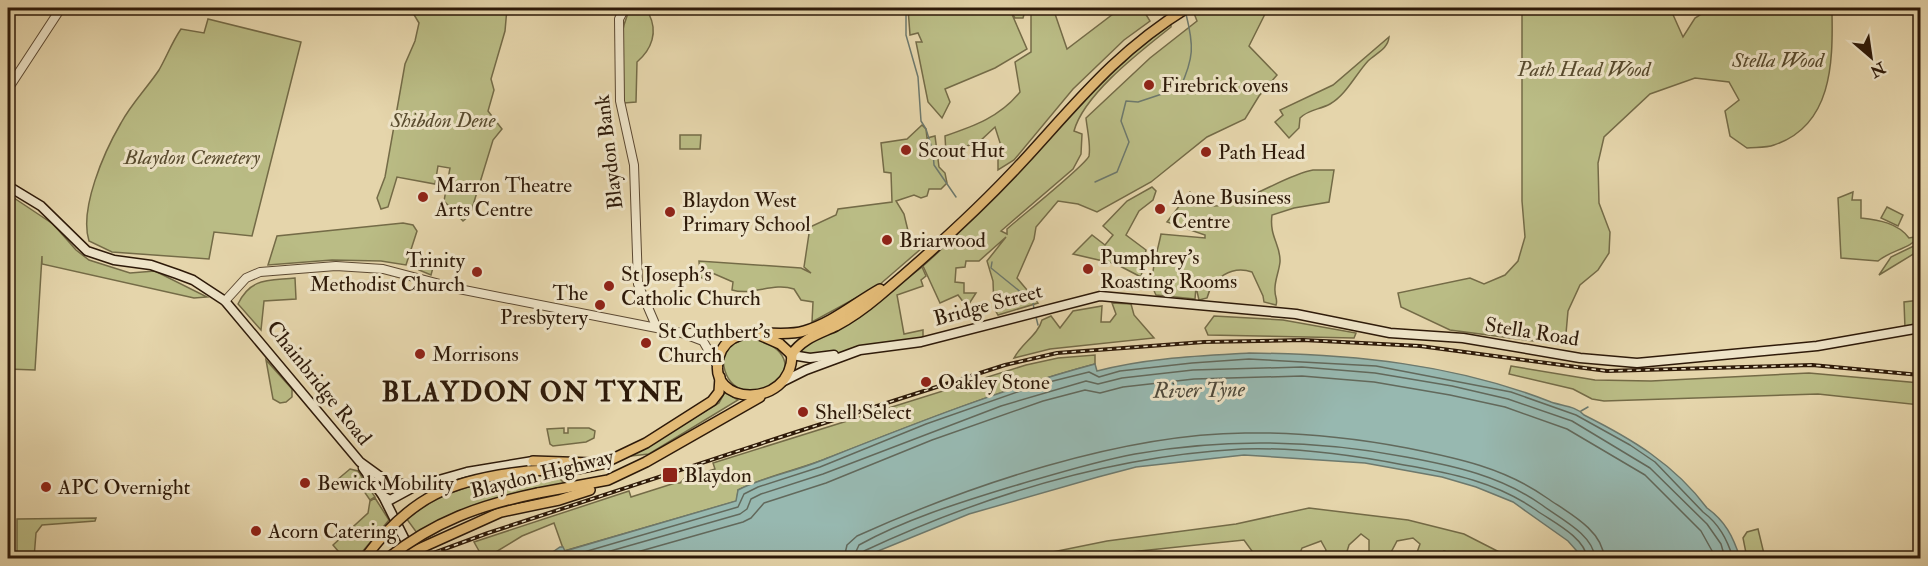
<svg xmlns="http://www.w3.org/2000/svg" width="1928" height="566" viewBox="0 0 1928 566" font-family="'IM FELL Double Pica',serif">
  <rect width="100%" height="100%" fill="#e5d5ab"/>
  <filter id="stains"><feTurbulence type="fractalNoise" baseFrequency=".00333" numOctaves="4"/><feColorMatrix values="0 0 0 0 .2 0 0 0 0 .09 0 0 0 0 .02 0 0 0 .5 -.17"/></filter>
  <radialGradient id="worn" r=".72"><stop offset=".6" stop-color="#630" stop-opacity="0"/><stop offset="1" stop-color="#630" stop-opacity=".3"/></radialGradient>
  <g fill="#babc85" stroke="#746b47" stroke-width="1.5">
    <path d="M421 8H507L505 31 491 79 494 90 488 111 502 129 493 140 470 215 463 221 444 201 450 168 438 166 435 184 397 177 388 207 381 209 377 198 385 177 405 64 415 41 419 23 413 13Z"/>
    <path d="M631 8 649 14C658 32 652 49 637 62L636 102 624 103C622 73 615 34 631 8Z"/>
    <path d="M908 8H1026L1023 18H1015L1011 12 1027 49 995 68 945 89 950 102 942 118 928 102 916 42H922L918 33 910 35Z"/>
    <path d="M1031 8H1053L1067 49 1121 8H1142L1150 21 1124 40 1073 89 1014 160 998 170V154L1003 152 995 127 980 141 946 154 945 136C974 126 1000 117 1020 92L1015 62 1031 52Z"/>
    <path d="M1192 8H1268L1249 46 1277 75 1259 96 1245 119 1207 137 1151 182 1097 212 1078 204 1058 201 1036 227 1034 239 1017 278 1038 303 998 315 994 308 993 281 987 261 1006 237 979 261H966L965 267 956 268 955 282 964 283V293H976L967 307 958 295 940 303 923 266C1009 190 1077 91 1171 24V27C1141 51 1084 94 1074 131L1082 134 1081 154 1073 169 1001 231 1007 234V229C1019 218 1086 165 1089 156 1091 145 1087 129 1086 118L1150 58 1197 21Z"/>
    <path d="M1522 8H1670L1683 37 1695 18 1711 8H1826L1832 13C1833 63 1832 126 1774 145 1766 148 1756 147 1747 148L1730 136 1725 111 1739 100 1729 82 1695 78 1650 94 1604 137 1598 163 1599 203 1610 232 1609 253 1598 270 1580 285 1568 311 1565 345 1450 330 1401 307 1398 293 1470 278 1484 284 1505 275 1518 261 1525 237 1522 201Z"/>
    <path d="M208 19 301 42 252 236 214 232 209 259 112 252 89 241C79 209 104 152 121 123 131 104 147 88 159 70 167 56 172 42 181 29L204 33Z"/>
    <path d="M1389 37C1388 49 1376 53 1368 61 1356 74 1346 95 1330 104 1319 110 1309 109 1300 118L1299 128 1289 138 1275 122 1283 115 1280 110 1333 85Z"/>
    <path d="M922 125 926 129 927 138 935 136 939 167 945 173 947 183 941 189H929L927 196 921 198 914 195 896 201 904 214 910 239 905 242 930 241 878 286 812 322 813 302 801 300 794 289C773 282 753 296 732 290L733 282 710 272 706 280 700 277 699 261 801 268 811 273 804 267 810 227 836 215 838 209 892 202 891 173 884 172 881 143 907 139Z"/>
    <path d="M680 135H701L700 149H680Z"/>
    <path d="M1313 170H1334L1329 202 1294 208 1272 215C1269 237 1281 245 1280 262 1279 272 1274 282 1275 291 1275 298 1278 299 1276 305L1264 302 1263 296 1252 272C1232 265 1212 278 1207 298L1199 300 1196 287 1195 299 1156 295C1147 279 1158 251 1161 234L1205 238V235L1167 222 1190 192 1204 205C1234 213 1282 175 1313 170Z"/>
    <path d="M1152 187 1156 191 1153 200 1139 211 1126 235 1146 250 1141 277 1116 264 1073 254 1092 235 1105 245 1113 235 1103 226 1127 201Z"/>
    <path d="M1853 192 1852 200H1861V218C1879 220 1898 223 1909 238L1920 236C1910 249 1891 250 1878 261L1841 258 1838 198Z"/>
    <path d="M8 194 53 224 76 250 89 260 130 273 155 271 207 297 194 298 42 264V256L35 370 8 369Z"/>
    <path d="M1887 207 1903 215 1898 226 1881 218Z"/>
    <path d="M403 223 413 225 417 231 406 265 381 261 332 260 268 265 277 236Z"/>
    <path d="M1920 243V250L1879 275 1891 257Z"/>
    <path d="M420 256 435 260 431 275 419 270Z"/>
    <path d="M922 267 926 276 921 280 923 286 897 295 904 334 923 330V341L845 354 791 355 796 345 855 319Z"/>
    <path d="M295 278 296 299 264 301 261 330 238 304C251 277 269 281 295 278Z"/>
    <path d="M1920 300V325L1905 328 1904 302Z"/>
    <path d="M1112 303 1131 304 1134 315 1154 338 1050 349 1014 358C1022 343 1038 335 1042 320L1051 316 1060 328 1073 311 1102 306 1101 322H1110L1116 314Z"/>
    <path d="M1214 316 1283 320 1356 333 1354 338 1208 335 1205 328Z"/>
    <path d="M756 338C830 366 741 420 725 371 718 348 736 339 756 338Z"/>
    <path d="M1095 355V364C1001 389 911 426 820 461 793 471 764 477 738 490L737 501 564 551 554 523 522 536 486 558H483L474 542 629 491 631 497 675 483H680L684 479 715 469 713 463 1026 365 1058 358Z"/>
    <path d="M266 360 292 389V397L286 402 280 403 273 399Z"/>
    <path d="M1511 366 1595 380 1651 381 1809 373 1920 383V405L1818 394 1604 401 1592 399 1573 389 1509 374Z"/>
    <path d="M725 392 738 400 649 454 631 456 719 403Z"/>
    <path d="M564 428V433H568V428H589L595 431 594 438 586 442 553 446 550 444 547 429Z"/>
    <path d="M350 469 358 471 375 497 370 500 355 478 337 492 332 490 331 485Z"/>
    <path d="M532 475 540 481 559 478 567 486C514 491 464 505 417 533L406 518C448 487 482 482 532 475Z"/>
    <path d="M375 498 389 520 357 558H344L333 545 368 513 370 501Z"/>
    <path d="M1309 508 1408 520 1464 534 1511 558H1458L1457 555 1444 551 1432 558H1415L1420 544 1413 538 1397 541 1388 558H1369V540L1361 534 1349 545 1345 558H1324L1326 550 1321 541 1302 548 1298 558H1257L1244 540 1130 552 1104 558H1023L1107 541 1236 524Z"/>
    <path d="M96 518 95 521 42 525 36 533 34 558H17V519Z"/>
    <path d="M1758 529 1765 558H1747L1743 538 1747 532Z"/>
  </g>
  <path fill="#97b8b0" stroke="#6d796d" stroke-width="1.5" d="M1249 353C1352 354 1455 364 1551 402 1562 406 1576 406 1584 415 1632 439 1674 464 1707 508 1725 521 1733 536 1740 558H1583L1568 541 1513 502 1476 487 1442 477 1365 463 1244 455 1136 467 1098 477 969 514 861 558H544L560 547H563L565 551 736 501 738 490C764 477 793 472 820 461 911 425 1001 389 1095 364L1097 371C1146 358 1198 356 1249 353Z"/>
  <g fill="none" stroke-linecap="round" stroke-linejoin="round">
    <g stroke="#62695c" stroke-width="1.5">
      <path d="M553 558 559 555 567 557 738 507 744 494 758 487 820 467 926 424 1037 385 1089 372 1099 377 1120 371 1192 363 1249 359 1376 366 1511 392 1576 415 1630 445 1655 462 1703 512C1719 524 1727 539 1733 558"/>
      <path d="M586 558 740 514 747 509 751 499 761 494 823 474 1001 406 1086 381 1098 384 1122 378 1193 370 1302 367 1375 373 1452 386 1508 399 1572 421 1650 468 1707 524 1721 544 1725 558"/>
      <path d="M616 558 743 522 751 518 764 503 826 483 932 440 1043 401 1085 390 1100 393 1123 387 1194 379 1302 376 1374 382 1450 395 1505 407 1567 429 1645 475 1701 531 1716 558"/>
      <path d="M844 558 847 545 857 536C970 485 1121 434 1245 433 1300 432 1354 438 1407 448 1457 458 1505 468 1547 498 1567 512 1603 530 1604 558"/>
      <path d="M853 558 859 545C904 520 958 503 1007 488 1049 476 1092 462 1135 454 1225 438 1316 440 1406 457 1455 466 1501 476 1542 505 1559 518 1593 534 1595 558"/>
      <path d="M861 558 864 551C982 496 1112 456 1242 449 1296 447 1352 455 1404 465 1451 473 1496 482 1536 510 1551 521 1585 537 1587 558"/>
    </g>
    <g stroke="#6d796d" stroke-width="1.5">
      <path d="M906 8V35L918 77 921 121 926 129 933 152 934 165 956 197"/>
      <path d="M1095 182 1117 172 1129 142 1121 121 1126 101 1138 102 1180 88C1194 58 1194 46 1186 14"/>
      <path d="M992 262 991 268 1033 302 1034 309"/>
      <path d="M1036 317 1038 325"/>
      <path d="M1581 411 1588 407"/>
    </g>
    <g stroke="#5c4932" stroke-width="10">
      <g id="tertiary">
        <path d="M625 8 619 19 620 101 634 165 638 284 656 326"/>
        <path d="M8 89 61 8"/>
        <path d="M225 301 246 278 260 272 336 266 383 269 459 289 682 333 703 341 718 367"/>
        <path d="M686 333 742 334"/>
      </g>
    </g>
    <g stroke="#2e1a09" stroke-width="11">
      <g id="secondary">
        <path d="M8 186 41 206 87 251 114 260 151 265 177 274 193 280 225 301 360 462 389 483"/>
        <path d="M792 355 810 358 834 355"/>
        <path d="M784 381 806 370 860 350 921 342 1100 296 1296 314 1390 333 1463 338 1580 358 1637 363 1817 346 1920 328"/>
        <path d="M363 468 383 496 390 500 414 487 467 472 533 461"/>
        <path d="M391 483 417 485"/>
        <path d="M383 496 414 558"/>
      </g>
    </g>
    <g stroke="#2e1a09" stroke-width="12">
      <g id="primary">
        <path d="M757 334 780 344 792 355C791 410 705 406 719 357 730 319 777 340 804 331 832 323 855 303 880 289"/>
        <path d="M791 355C803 338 819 334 836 326 851 318 865 308 878 297 929 254 979 209 1024 160 1078 101 1117 51 1187 8"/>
        <path d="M533 461 593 463"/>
        <path d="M528 471 578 469 602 464 646 443 712 401 719 392 720 377"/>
        <path d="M538 493 608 480 646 462 760 397"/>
        <path d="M412 552 501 512 559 500 590 490"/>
      </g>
    </g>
    <use href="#tertiary" stroke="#eee4c8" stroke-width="8"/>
    <use href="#secondary" stroke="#eee4c8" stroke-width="8"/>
    <use href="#primary" stroke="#e2ba76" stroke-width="9"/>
    <g stroke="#2e1a09" stroke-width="4">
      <path id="rail" d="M420 558 488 533 787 435 1005 365 1057 353 1204 342 1303 340 1420 346 1607 371 1812 365 1920 375"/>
    </g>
    <use href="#rail" stroke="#eee4c8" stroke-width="1.5" stroke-dasharray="4.5" stroke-linecap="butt"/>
    <g stroke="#2e1a09" stroke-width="12" stroke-linecap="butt">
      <g id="primary-bridge">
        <path d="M365 558C411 496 452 479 528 471"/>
        <path d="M388 558C435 521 480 505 538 493"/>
      </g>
    </g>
    <use href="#primary-bridge" stroke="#e2ba76" stroke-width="9"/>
  </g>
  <g fill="#8f2418" stroke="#eee4c8" stroke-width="2">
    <circle cx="1149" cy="85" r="6"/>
    <circle cx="906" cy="150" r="6"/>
    <circle cx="1206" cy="152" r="6"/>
    <circle cx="423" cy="197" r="6"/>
    <circle cx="1160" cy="209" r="6"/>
    <circle cx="670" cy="212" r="6"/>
    <circle cx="887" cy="240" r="6"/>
    <circle cx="1088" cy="269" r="6"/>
    <circle cx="477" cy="272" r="6"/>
    <circle cx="609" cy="286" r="6"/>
    <circle cx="600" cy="305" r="6"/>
    <circle cx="646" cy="343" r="6"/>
    <circle cx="420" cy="354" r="6"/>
    <circle cx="926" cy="382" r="6"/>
    <circle cx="803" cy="412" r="6"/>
    <rect x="662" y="467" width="16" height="16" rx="3"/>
    <circle cx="305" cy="483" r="6"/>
    <circle cx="46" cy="487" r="6"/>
    <circle cx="256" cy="531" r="6"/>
  </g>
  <g text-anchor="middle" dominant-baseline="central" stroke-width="6" stroke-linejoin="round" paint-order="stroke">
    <g font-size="21" font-style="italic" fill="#584b2e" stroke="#eee4c8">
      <text x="1778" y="60">Stella Wood</text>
      <text x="1584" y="69">Path Head Wood</text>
      <text x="443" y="120">Shibdon Dene</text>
      <text x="192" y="157">Blaydon Cemetery</text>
    </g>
    <g font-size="21" fill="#2e1a09" stroke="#eee4c8" text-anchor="start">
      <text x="1161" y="85">Firebrick ovens</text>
      <text x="918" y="150">Scout Hut</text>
      <text x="1218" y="152">Path Head</text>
      <text x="435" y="185">Marron Theatre<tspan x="435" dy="24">Arts Centre</tspan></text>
      <text x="1172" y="197">Aone Business<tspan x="1172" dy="24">Centre</tspan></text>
      <text x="682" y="200">Blaydon West<tspan x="682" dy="24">Primary School</tspan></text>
      <text x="899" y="240">Briarwood</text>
      <text x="1100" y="257">Pumphrey's<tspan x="1100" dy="24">Roasting Rooms</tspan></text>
      <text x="465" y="260" text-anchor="end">Trinity<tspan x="465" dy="24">Methodist Church</tspan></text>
      <text x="621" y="274">St Joseph's<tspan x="621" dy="24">Catholic Church</tspan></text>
      <text x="588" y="293" text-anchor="end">The<tspan x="588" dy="24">Presbytery</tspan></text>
      <text x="658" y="331">St Cuthbert's<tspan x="658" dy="24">Church</tspan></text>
      <text x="432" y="354">Morrisons</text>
      <text x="938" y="382">Oakley Stone</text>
      <text x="815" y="412">Shell Select</text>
      <text x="684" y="475">Blaydon</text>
      <text x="317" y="483">Bewick Mobility</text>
      <text x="58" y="487">APC Overnight</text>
      <text x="268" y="531">Acorn Catering</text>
    </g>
    <g font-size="21" fill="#2e1a09" stroke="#eee4c8">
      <text transform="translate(609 152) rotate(-97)">Blaydon Bank</text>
      <text transform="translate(988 305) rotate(-15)">Bridge Street</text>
      <text transform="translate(1532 332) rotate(9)">Stella Road</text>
      <text transform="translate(319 383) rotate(51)">Chainbridge Road</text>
      <text transform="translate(542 474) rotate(-14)">Blaydon Highway</text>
    </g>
    <g font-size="22" font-style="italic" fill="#4e493b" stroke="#eee4c8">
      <text transform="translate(1199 390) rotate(-1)">River Tyne</text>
    </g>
    <g font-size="27" font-weight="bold" letter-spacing="1.5" fill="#2e1a09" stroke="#eee4c8">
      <text x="533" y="392">BLAYDON ON TYNE</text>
    </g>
  </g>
  <rect width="1928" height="566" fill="none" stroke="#e5d5ab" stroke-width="30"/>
  <rect x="9" y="9" width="1910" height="548" fill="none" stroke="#2e1a09" stroke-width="3"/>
  <rect x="15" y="15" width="1898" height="536" fill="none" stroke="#2e1a09" stroke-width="1.5"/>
  <g transform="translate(1871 57) rotate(151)" stroke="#eee4c8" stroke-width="4.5" paint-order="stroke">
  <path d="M0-4.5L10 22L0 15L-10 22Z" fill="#2e1a09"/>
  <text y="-9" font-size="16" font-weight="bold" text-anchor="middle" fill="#2e1a09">N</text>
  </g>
  <rect width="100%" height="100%" filter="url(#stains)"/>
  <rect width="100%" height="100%" fill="url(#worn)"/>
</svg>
